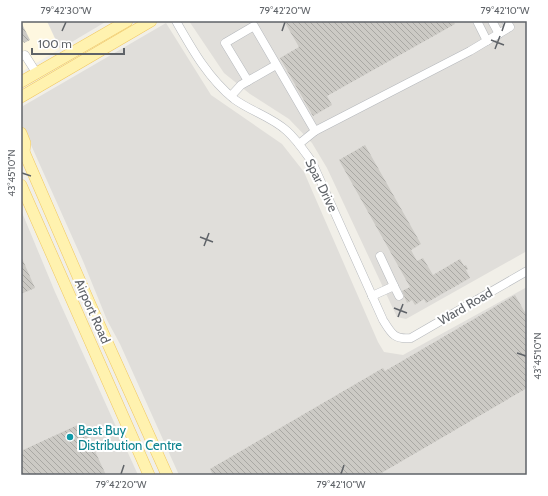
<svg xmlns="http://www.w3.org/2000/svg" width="548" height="496" viewBox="0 0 548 496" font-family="Cabin,sans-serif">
  <defs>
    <pattern id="building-back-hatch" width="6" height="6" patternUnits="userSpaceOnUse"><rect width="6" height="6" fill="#cccac5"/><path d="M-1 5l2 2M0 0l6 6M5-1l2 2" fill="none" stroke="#a9a8a4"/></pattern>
  </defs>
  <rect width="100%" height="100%" fill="#f1efe8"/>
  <path fill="#fef7e0" d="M21 21H47L60 49 21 72Z"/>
  <g fill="#e0deda">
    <path d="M47 21H107L60 49Z"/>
    <path d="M189 21H527V251L406 319 397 317 327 168 312 143 289 119 250 94 224 73Z"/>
    <path d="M166 23 211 95 282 144 304 172 378 342 384 352 403 355 527 287V475H179L120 344 107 320 83 261 23 127 22 116 23 106Z"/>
    <path d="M21 210 55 292 138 475H21Z"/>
  </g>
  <g fill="url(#building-back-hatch)">
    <path d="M284 21H453L455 24 327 96 332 105 313 116 280 58 299 47Z"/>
    <path d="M21 22 30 40 24 43 21 37Z"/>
    <path d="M365 145 421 244 411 250 417 261 423 258 433 275 460 259 464 266 466 265 468 269 466 270 470 278 426 303 424 299 415 305 412 300 407 303 402 291 410 287 339 160Z"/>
    <path d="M21 256 35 288 21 294Z"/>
    <path d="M515 295 527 316V388L378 475H213L210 469 383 368 385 371Z"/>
    <path d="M82 423 106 475H21V451Z"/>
  </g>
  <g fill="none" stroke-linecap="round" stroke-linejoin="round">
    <g stroke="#b5b8bc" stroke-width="9">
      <g id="minor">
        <path d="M176 21C192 49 208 78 234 99 250 111 272 117 287 131 297 140 304 151 312 162L383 320C391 333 394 340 411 338L527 271"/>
        <path d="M477 21 487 41"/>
        <path d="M492 21 499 34"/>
        <path d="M21 56 25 55 37 74"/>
        <path d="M276 65 248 81 225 43 254 26 315 131"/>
        <path d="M231 96 241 85 248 81"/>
        <path d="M299 144 315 131 470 51 510 27 506 21"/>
        <path d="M380 256 394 286"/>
        <path d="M372 296 394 286 399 296"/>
      </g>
    </g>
    <g stroke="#f2c960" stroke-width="12">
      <g id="major">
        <path d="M21 82 127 21"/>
        <path d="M21 97 151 21"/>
        <path d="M21 133 25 143 24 152"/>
        <path d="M21 145 89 302 167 475"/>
        <path d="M21 185 149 475"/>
      </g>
    </g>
    <use href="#minor" stroke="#fff" stroke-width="8"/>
    <use href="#major" stroke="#fff2af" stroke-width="11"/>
  </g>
  <path fill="none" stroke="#5f6368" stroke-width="1.5" d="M62 31 66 22M282 31 285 22M502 31 505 22M491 40 504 45M495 49 500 36M22 173 31 176M200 237 213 242M204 246 209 233M394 308 407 313M398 317 403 304M517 353 526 356M121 474 124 465M341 474 344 465"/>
  <circle fill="#0f9aa8" stroke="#fff" stroke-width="1.5" cx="70" cy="437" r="4"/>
  <g text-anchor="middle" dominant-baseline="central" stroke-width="4" stroke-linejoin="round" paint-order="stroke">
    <g font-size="13" fill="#5f6368" stroke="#fff">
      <text transform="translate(322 185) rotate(64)">Spar Drive</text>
      <text transform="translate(465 306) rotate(-30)">Ward Road</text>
      <text transform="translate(93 311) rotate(66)">Airport Road</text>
    </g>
    <g font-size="13" fill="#0d838f" stroke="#fff" text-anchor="start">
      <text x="78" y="430">Best Buy<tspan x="78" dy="15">Distribution Centre</tspan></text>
    </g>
  </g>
  <rect width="548" height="496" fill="none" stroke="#ffffff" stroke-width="44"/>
  <path d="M32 48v6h92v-6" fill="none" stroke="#5f6368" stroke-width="2"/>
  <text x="38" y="48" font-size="12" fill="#5f6368" stroke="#ffffff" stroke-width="3" paint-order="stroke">100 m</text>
  <rect x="22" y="22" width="504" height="452" fill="none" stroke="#5f6368" stroke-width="1.5"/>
  <g font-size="10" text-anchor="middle" fill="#5f6368">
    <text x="66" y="14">79°42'30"W</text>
    <text x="285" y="14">79°42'20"W</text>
    <text x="505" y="14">79°42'10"W</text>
    <text transform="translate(11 173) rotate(-90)" y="4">43°45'10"N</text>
    <text transform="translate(537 356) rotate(-90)" y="4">43°45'10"N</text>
    <text x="121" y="488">79°42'20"W</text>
    <text x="341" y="488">79°42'10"W</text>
  </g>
</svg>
